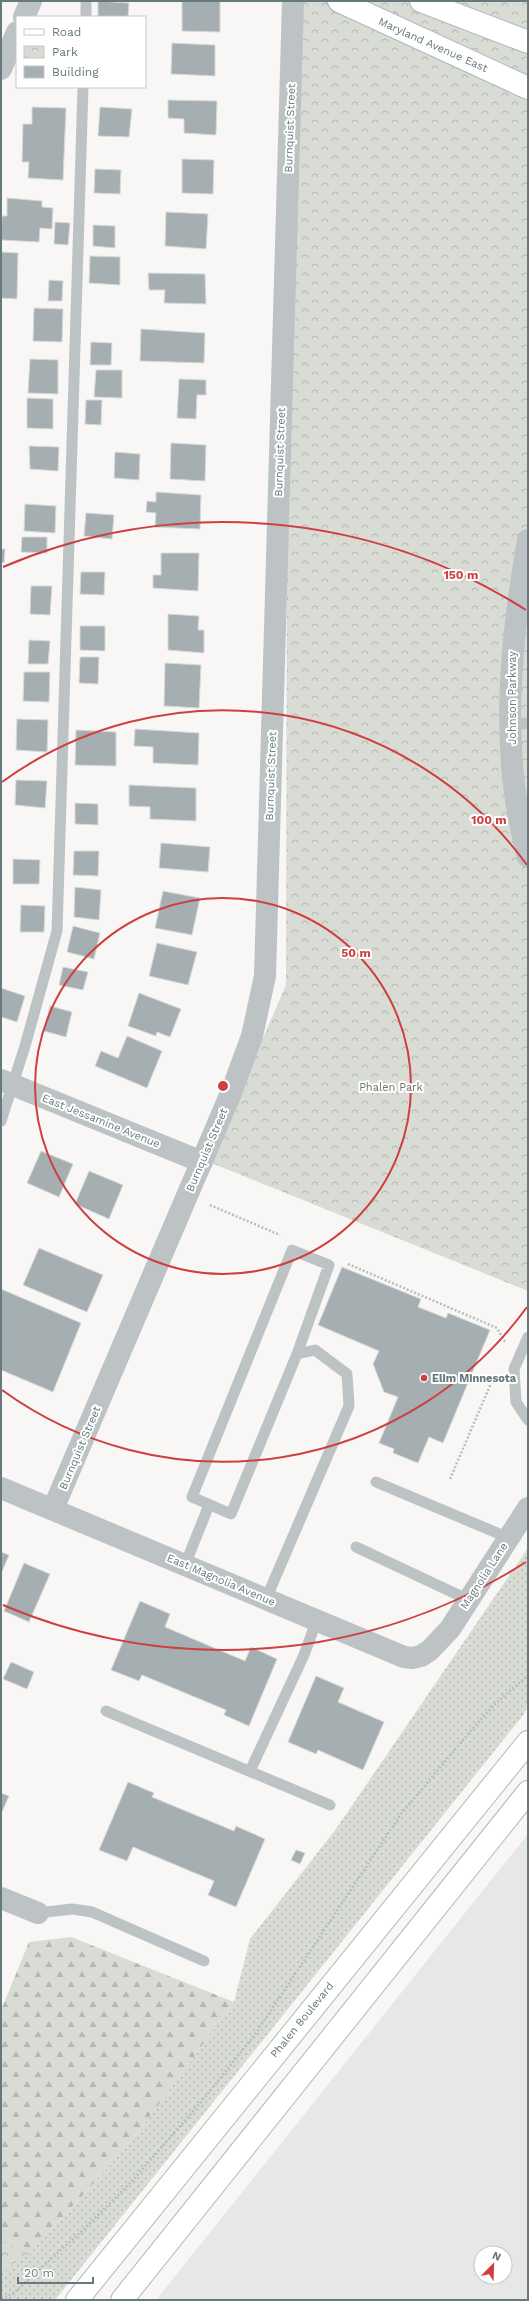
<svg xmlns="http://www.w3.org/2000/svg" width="529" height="2301" viewBox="0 0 529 2301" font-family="'Work Sans',sans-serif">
  <defs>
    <pattern id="grass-dots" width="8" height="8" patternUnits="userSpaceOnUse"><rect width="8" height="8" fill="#d9dcd5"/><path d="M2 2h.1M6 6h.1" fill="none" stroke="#b4b7b2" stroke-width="1.8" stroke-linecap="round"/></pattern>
    <pattern id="forest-firs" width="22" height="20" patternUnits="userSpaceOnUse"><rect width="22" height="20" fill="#d9dcd5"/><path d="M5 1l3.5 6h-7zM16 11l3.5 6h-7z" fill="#b4b7b2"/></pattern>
    <pattern id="park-crowns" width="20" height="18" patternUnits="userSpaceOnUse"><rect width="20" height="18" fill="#d9dcd5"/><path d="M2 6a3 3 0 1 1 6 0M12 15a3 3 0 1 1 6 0" fill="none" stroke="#b4b7b2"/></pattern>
  </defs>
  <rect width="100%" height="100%" fill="#f8f7f6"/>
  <path fill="#e6e7e6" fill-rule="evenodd" d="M528 1834V2300H156ZM481 2253H505V2277H481Z"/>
  <path fill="url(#grass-dots)" d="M528 1548V1705L524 1714 55 2300H1V2273L30 2253 130 2143 234 2002 250 1939 336 1829Z"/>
  <path fill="url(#forest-firs)" d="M71 1937 234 2002 130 2143 30 2253 1 2273V2010L29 1942Z"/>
  <g fill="url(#park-crowns)">
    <path d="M288 1H528V1291L209 1162 286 985Z"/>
    <path d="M1 2241 30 2253 1 2273Z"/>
  </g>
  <g fill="#a5afb2" stroke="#dad9d8">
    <path d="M98 1 129 3 128 17H98Z"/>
    <path d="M182 1H220V32L182 31Z"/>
    <path d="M172 43 215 45V76L171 74Z"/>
    <path d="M168 100 217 101 216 135 184 133V119L168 118Z"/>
    <path d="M32 107 66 108 63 180 28 178 29 162H22L23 124H32Z"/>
    <path d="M100 107 132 109 129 137 98 136Z"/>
    <path d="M182 159 214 160 213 194 182 193Z"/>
    <path d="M95 169 121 170 120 194 94 193Z"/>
    <path d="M7 198 42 201V207L53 208 52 229 40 228 39 242 1 240 2 216H7Z"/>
    <path d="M166 212 208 214 206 249 165 246Z"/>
    <path d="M55 222 70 223 68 245 54 244Z"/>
    <path d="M93 225 115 226V248L93 246Z"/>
    <path d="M1 252 18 253 17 299 1 298Z"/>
    <path d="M90 256 120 257V285L89 283Z"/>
    <path d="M148 273 205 274 206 304 164 303 165 290H149Z"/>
    <path d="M49 280 63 281 62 301H48Z"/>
    <path d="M34 308 63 309 62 342 33 341Z"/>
    <path d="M141 329 205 333 204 363 140 361Z"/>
    <path d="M91 342 112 343 111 365H90Z"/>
    <path d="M30 359 58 360V394L28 393Z"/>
    <path d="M96 370H122V398L94 397Z"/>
    <path d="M179 379 206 380V395H197L196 419 177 418Z"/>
    <path d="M27 398 53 399V429L27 428Z"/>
    <path d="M86 400H102L101 425 85 424Z"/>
    <path d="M171 443 206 445 205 481 170 479Z"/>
    <path d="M29 446 59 447 58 471 30 469Z"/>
    <path d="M115 452 140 454 139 480 114 478Z"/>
    <path d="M156 492 201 495 200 529 155 527 156 513 146 512 147 501 156 502Z"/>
    <path d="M25 504 56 506 55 533 24 531Z"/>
    <path d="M86 513 114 515 112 539 84 536Z"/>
    <path d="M22 537H47V553L21 552Z"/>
    <path d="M1 549H5L4 563 1 562Z"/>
    <path d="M161 553H199L198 591 153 588V575H161Z"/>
    <path d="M81 572H105L104 595 80 594Z"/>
    <path d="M31 586H52L50 615 30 614Z"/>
    <path d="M168 614 199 616 198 630H204V653L168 650Z"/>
    <path d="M80 626H105V651L80 650Z"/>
    <path d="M29 640 50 641 48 664H28Z"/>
    <path d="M80 657H99L98 684 79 683Z"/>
    <path d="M165 663 201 665 199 708 164 706Z"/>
    <path d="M24 672H50L49 702 23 701Z"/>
    <path d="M17 719 48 720 47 752 16 750Z"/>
    <path d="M135 729 199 733 198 765 153 763V747L134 746Z"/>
    <path d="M76 730 116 732V766L75 765Z"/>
    <path d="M16 780 47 781 45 808 15 805Z"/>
    <path d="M129 785 196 788V821L150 819V807L129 806Z"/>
    <path d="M75 803 98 804V825L75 824Z"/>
    <path d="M161 843 210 847 208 872 159 868Z"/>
    <path d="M74 851H99L98 876 73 875Z"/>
    <path d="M13 859 40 860 39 884H13Z"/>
    <path d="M75 887 101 890 99 920 74 917Z"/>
    <path d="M163 891 200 898 192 935 155 928Z"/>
    <path d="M21 905 45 906 44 932H20Z"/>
    <path d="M73 926 100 933 94 959 67 952Z"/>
    <path d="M157 943 197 952 188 985 149 976Z"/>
    <path d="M63 967 88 972 83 990 59 985Z"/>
    <path d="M1 988 25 996 17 1022 1 1017Z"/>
    <path d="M139 993 181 1009 170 1037 157 1032 156 1036 128 1026Z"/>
    <path d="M50 1006 72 1012 66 1037 44 1031Z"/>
    <path d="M127 1036 162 1051 147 1088 95 1066 101 1051 118 1058Z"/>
    <path d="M41 1151 73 1164 59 1197 27 1183Z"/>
    <path d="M89 1171 123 1185 109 1219 75 1204Z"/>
    <path d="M39 1248 103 1275 87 1312 23 1285Z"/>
    <path d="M342 1267 421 1299 418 1307 446 1318 448 1313 490 1330 443 1443 429 1437 418 1463 393 1453 394 1449 379 1443 398 1397 384 1392 373 1364 379 1351 318 1325Z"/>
    <path d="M1 1289 81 1323 53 1392 1 1370Z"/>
    <path d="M1 1552 9 1555 1 1574Z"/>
    <path d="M24 1563 50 1574 29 1622 4 1611Z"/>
    <path d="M140 1601 170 1614 165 1627 245 1661 251 1647 277 1659 249 1726 224 1715 226 1710 142 1675 139 1681 111 1670Z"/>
    <path d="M11 1662 34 1672 27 1689 3 1679Z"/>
    <path d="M316 1676 344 1688 338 1702 384 1722 363 1770 318 1750 316 1754 288 1742Z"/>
    <path d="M128 1782 154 1793 152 1797 234 1831 236 1826 265 1839 236 1907 208 1895 214 1881 133 1847 127 1861 99 1850Z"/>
    <path d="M1 1793 9 1796 1 1814Z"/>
    <path d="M296 1850 305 1853 300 1864 291 1860Z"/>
  </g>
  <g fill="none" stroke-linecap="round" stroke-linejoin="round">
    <g stroke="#b0b8ba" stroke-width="24">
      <g id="secondary">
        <path d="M339 1 528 88"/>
        <path d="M421 1 528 42"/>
        <path d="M77 2300 528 1742"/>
        <path d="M122 2300 528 1792"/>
      </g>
    </g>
    <g stroke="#b8bcbe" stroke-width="2.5" stroke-dasharray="2 2" stroke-linecap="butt">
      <path d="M210 1205 280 1235"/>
      <path d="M348 1264 497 1328 505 1342"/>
      <path d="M450 1479 495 1374"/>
      <path d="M2 2300 17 2290 82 2231 134 2179 206 2096 256 2033 401 1814 474 1727 494 1705 528 1675"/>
    </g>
    <g stroke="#bdc3c5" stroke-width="11">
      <path d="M86 17V1"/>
      <path d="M511 725 528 723"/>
      <path d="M1 1121 25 1046 57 931 83 87"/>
      <path d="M528 1337 514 1369 516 1402 528 1420"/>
      <path d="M376 1482 509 1538"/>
      <path d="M356 1547 469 1600"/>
      <path d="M185 1565 209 1505"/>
      <path d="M266 1599 349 1406 347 1374 315 1350 297 1354 231 1514 192 1497 292 1250 329 1265 297 1354"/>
      <path d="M106 1711 330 1805"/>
      <path d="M250 1771 304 1655 316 1622"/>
      <path d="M38 1913 72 1909 92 1912 204 1961"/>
    </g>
    <g stroke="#bdc3c5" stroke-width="22">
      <path d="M24 17 31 1"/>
      <path d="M1 69 17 32"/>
      <path d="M1 1080 202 1162"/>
      <path d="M1 1488 404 1657 412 1658 421 1656 430 1650 450 1629 528 1508"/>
      <path d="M53 1509 231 1093 252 1036 265 976 293 1"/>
      <path d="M1 1898 38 1913"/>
    </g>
    <path stroke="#bdc3c5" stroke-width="22" d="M528 540C510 643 499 754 528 857"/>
    <use href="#secondary" stroke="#fff" stroke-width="22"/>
  </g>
  <g fill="none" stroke="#cf3f40" stroke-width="2">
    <circle cx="223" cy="1086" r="188"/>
    <path d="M527 1307A376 376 0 0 1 2 1390M2 782A376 376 0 0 1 527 865"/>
    <path d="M526 1562A564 564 0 0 1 3 1605M3 567A564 564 0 0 1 526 610"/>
  </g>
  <circle fill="#cf3f40" stroke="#fff" stroke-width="1.5" cx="424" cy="1378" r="4"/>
  <g text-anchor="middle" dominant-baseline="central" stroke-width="4" stroke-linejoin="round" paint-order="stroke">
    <g font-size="11" fill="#66797d" stroke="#fff">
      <text transform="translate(433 45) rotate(24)">Maryland Avenue East</text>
      <text transform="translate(290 128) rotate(-88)">Burnquist Street</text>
      <text transform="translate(280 452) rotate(-88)">Burnquist Street</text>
      <text transform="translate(512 698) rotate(-90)">Johnson Parkway</text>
      <text transform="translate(271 776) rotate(-88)">Burnquist Street</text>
      <text transform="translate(101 1121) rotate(22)">East Jessamine Avenue</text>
      <text transform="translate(207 1150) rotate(-67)">Burnquist Street</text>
      <text transform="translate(80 1448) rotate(-67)">Burnquist Street</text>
      <text transform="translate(484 1576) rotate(-57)">Magnolia Lane</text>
      <text transform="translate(221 1580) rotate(23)">East Magnolia Avenue</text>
      <text transform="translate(302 2020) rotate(-51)">Phalen Boulevard</text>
    </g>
    <g font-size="11" fill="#6c7665" stroke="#fff">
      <text x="391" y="1087">Phalen Park</text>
    </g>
    <g font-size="11" font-weight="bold" fill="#66797d" stroke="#fff" text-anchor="start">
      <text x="432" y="1378">Elim Minnesota</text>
    </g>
  </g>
  <circle cx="223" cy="1086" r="6" fill="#cf3f40" stroke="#fff" stroke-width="2"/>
  <g font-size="12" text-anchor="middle" font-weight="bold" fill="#cf3f40" stroke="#fff" stroke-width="4" stroke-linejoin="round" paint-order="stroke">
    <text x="461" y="579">150 m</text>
    <text x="489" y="824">100 m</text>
    <text x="356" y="957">50 m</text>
  </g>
  <rect width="529" height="2301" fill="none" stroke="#66797d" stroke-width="4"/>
  <rect x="16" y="16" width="130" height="72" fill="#ffffff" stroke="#c2c9cb"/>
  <rect x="24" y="29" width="20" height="6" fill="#ffffff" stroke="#c2c9cb"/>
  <text x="52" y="36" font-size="12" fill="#66797d">Road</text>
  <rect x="24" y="46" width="20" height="12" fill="url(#park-crowns)" stroke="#c2c9cb"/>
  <text x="52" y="56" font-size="12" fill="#66797d">Park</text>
  <rect x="24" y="66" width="20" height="12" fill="#a5afb2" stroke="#c2c9cb"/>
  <text x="52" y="76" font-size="12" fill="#66797d">Building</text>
  <g transform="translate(493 2265) rotate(23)"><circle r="19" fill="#ffffff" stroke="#c2c9cb"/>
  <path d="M0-3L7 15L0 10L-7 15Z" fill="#cf3f40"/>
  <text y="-6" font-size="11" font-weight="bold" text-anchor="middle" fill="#66797d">N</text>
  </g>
  <path d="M18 2277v6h75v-6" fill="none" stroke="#66797d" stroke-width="2"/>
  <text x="24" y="2277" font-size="12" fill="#66797d" stroke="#ffffff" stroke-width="3" paint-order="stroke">20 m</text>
</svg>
